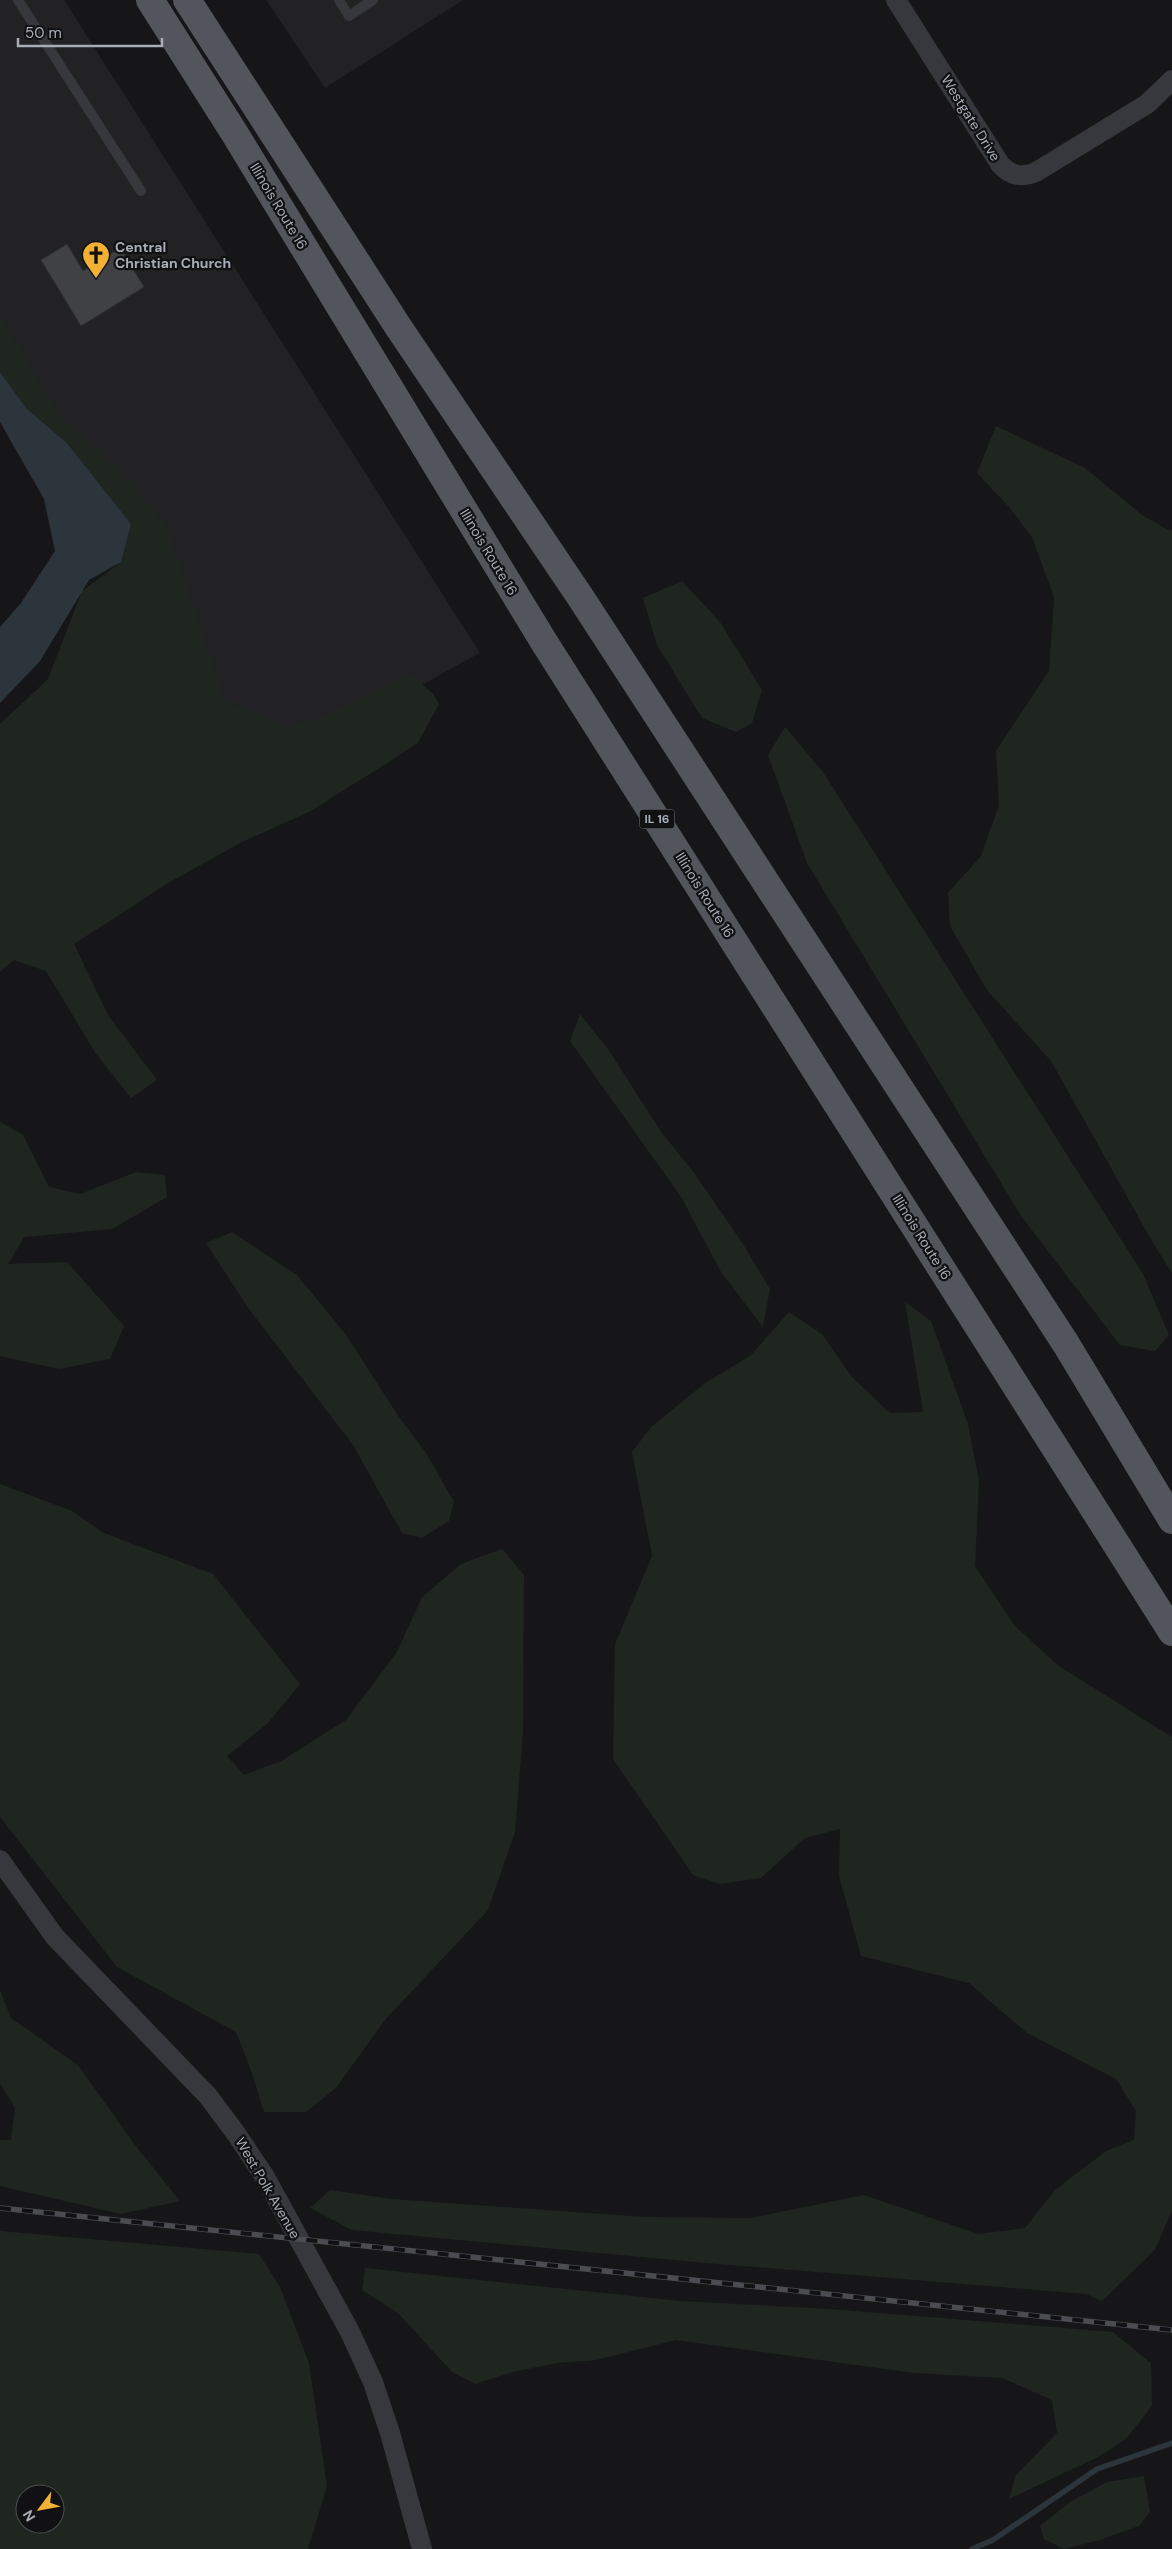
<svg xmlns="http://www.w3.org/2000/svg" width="1172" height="2549" viewBox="0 0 1172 2549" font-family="'DM Sans',sans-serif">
  <rect width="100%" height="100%" fill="#161618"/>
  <g fill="#222225">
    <path d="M0 0H64L480 653 257 775 121 562 110 497 67 443 26 408 0 372Z"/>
    <path d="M266 0H463L325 88Z"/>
  </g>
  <g fill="#1e261f" fill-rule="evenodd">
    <path d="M0 315 58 414 116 468 165 523 224 700 285 729 330 713 411 674 433 694 439 704 418 743 384 765 309 812 242 842 170 882 74 944 108 1015 157 1080 131 1098 96 1054 46 971 14 960 0 972V724L48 679 82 591 121 562 131 524 67 443 22 404 0 372Z"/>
    <path d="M996 426 1085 468 1142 515 1170 531 1172 529V1273L1153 1243 1051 1061 987 990 950 926 948 893 981 856 999 805 996 751 1049 671 1054 597 1032 537 1009 507 977 473Z"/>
    <path d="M682 581 720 622 762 690 752 723 736 732 702 718 657 645 643 598Z"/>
    <path d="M785 727 823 772 1143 1274 1169 1335 1155 1351 1120 1345 1021 1216 807 863 768 755Z"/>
    <path d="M580 1014 608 1049 662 1133 695 1174 743 1244 770 1289 763 1327 721 1272 681 1197 570 1041Z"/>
    <path d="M0 1122 23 1135 49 1187 80 1194 136 1172 165 1175 167 1197 112 1229 24 1237 8 1264 67 1262 124 1326 110 1359 59 1369 0 1356Z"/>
    <path d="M232 1232 297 1275 346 1335 399 1417 426 1453 454 1502 449 1521 422 1538 402 1533 353 1445 249 1309 206 1243Z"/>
    <path d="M905 1302 931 1321 968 1424 979 1481 975 1566 1015 1626 1059 1666 1172 1737V2210L1155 2250 1102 2301 1086 2294 706 2263 352 2230 310 2208 330 2190 392 2199 645 2217 750 2218 864 2195 978 2234 1025 2228 1055 2190 1106 2151 1134 2140 1136 2111 1116 2079 1027 2033 969 1983 861 1956 839 1876 840 1829 805 1838 761 1878 720 1884 693 1875 613 1759 615 1644 652 1556 632 1452 651 1427 704 1384 751 1355 789 1312 822 1334 852 1377 890 1413 923 1412Z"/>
    <path d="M0 1484 72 1511 104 1533 213 1574 300 1684 268 1723 227 1756 244 1775 281 1761 346 1720 397 1652 422 1597 461 1564 502 1549 524 1575 523 1732 515 1832 488 1910 385 2020 336 2088 306 2112H264L252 2073 236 2032 117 1967 0 1817Z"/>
    <path d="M0 1990 11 2018 78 2065 135 2145 180 2201 121 2214 0 2186V2140H11L15 2108 0 2083Z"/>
    <path d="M0 2231 259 2254 280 2287 309 2363 327 2486 308 2549H0ZM25 2494H55V2524H25Z"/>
    <path d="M365 2268 681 2301 830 2309 1113 2332 1151 2363 1152 2406 1126 2439 1098 2457 1009 2499 1016 2475 1057 2433 1052 2400 1002 2378 914 2373 676 2340 596 2360 558 2363 512 2372 475 2384 452 2372 398 2313 362 2290Z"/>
    <path d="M1144 2476 1150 2512 1139 2526 1100 2540 1064 2549 1044 2539 1040 2526 1070 2502 1107 2482Z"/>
  </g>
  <path fill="#2c353c" d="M0 372 26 408 67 443 131 524 121 562 89 580 40 661 0 703V627L21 603 55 551 44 499 0 422Z"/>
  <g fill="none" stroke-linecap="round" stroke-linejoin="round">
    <path stroke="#2c353c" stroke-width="5.5" d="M972 2549 993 2540 1097 2469 1172 2443"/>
  </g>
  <path fill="#404145" stroke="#303034" d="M67 244 83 271 120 248 144 287 81 326 41 260Z"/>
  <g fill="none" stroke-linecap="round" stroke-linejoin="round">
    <g stroke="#37383d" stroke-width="10">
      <path d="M18 0 141 191"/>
      <path d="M339 0 349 16 373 0"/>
    </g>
    <g stroke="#37383d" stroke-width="20">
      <path d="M896 0 1000 164C1011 176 1021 178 1036 172L1147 104 1172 80"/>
      <path d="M0 1860 55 1937 208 2096 237 2135 265 2177 350 2332 373 2382 390 2433 422 2549"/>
    </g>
    <g stroke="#53555c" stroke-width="28">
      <path d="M150 0 235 134 544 642 1172 1632"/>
      <path d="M187 0 399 328 581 598 1066 1344 1172 1520"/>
    </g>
    <g stroke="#4a4c52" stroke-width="5.5">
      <path id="rail" d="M0 2208 1172 2330"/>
    </g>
    <use href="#rail" stroke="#111113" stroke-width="4" stroke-dasharray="11" stroke-linecap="butt"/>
  </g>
  <defs>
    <g id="church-pin" transform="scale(1.4375)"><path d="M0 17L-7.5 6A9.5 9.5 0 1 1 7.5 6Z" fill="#f2b134" stroke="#111113"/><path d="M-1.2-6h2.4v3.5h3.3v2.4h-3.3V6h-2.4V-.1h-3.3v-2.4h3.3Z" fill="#111"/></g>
  </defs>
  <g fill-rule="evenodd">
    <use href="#church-pin" x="96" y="255"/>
  </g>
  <g text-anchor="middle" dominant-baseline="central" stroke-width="4.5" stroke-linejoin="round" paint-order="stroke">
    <rect fill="#111113" stroke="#7b7e86" stroke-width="1" x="639.5" y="809.5" width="35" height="19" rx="4"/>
    <g font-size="12" font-weight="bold" fill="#a8adb8">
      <text x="657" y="819">IL 16</text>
    </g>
    <g font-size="14" fill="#a8adb8" stroke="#111113">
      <text transform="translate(971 118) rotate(58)">Westgate Drive</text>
      <text transform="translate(279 206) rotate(59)">Illinois Route 16</text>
      <text transform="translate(489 552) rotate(59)">Illinois Route 16</text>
      <text transform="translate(705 895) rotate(58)">Illinois Route 16</text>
      <text transform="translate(922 1237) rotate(58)">Illinois Route 16</text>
      <text transform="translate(268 2188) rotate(60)">West Polk Avenue</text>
    </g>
    <g font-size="14" font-weight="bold" fill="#a8adb8" stroke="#111113" text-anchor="start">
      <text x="115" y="247">Central<tspan x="115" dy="16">Christian Church</tspan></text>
    </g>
  </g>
  <g transform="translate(40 2509) rotate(238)"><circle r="24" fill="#111113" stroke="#4d4f55"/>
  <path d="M0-4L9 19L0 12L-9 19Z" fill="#f2b134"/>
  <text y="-8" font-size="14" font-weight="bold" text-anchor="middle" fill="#a8adb8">N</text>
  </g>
  <path d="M18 38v8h144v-8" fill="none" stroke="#a8adb8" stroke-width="2.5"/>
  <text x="25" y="38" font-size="15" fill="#a8adb8" stroke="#111113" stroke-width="4" paint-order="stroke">50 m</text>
</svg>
